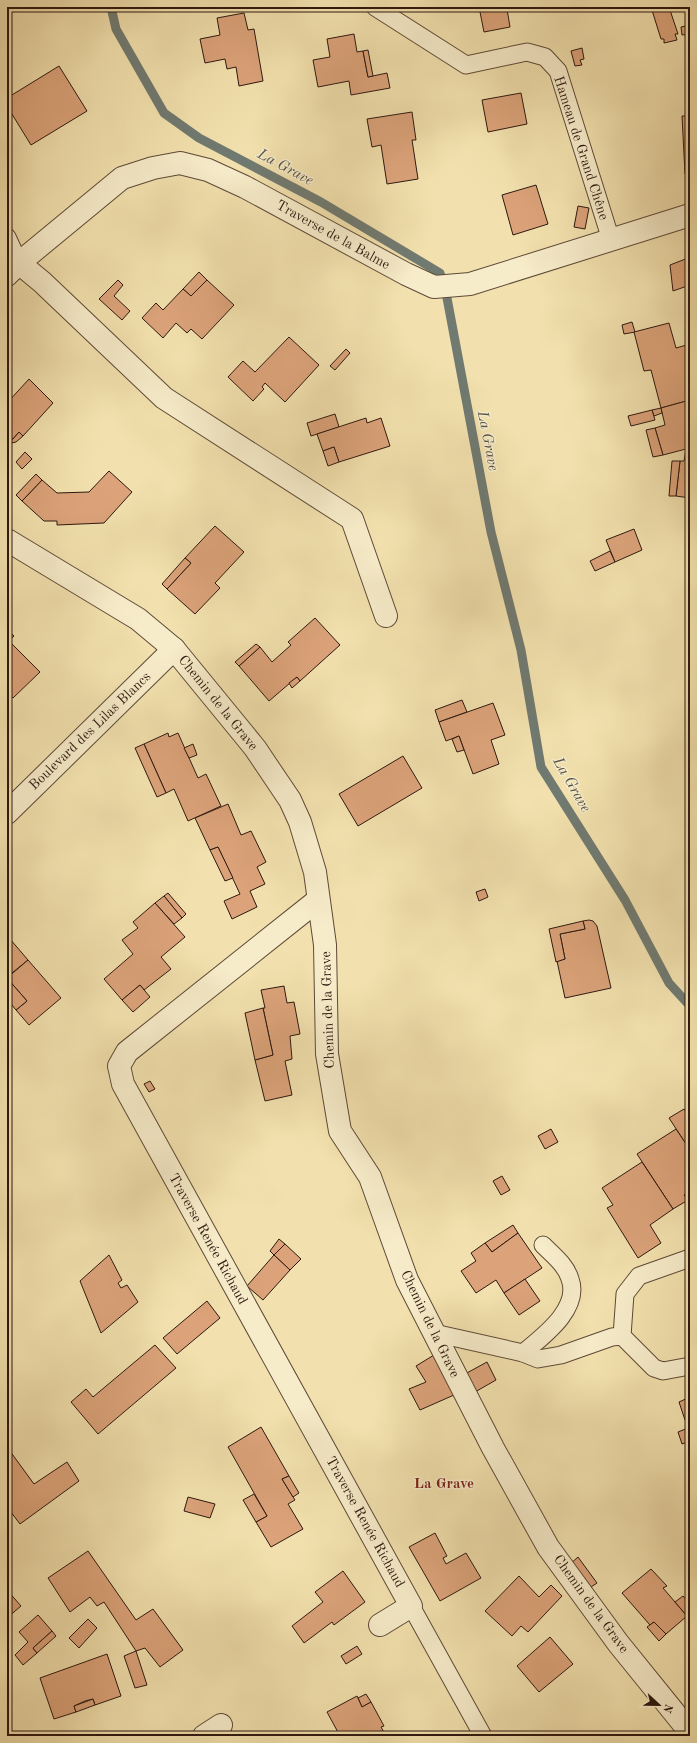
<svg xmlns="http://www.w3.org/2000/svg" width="697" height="1743" viewBox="0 0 697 1743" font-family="'Old Standard TT',serif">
  <rect width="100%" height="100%" fill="#f2e1ae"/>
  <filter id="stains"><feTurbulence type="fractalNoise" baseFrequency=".005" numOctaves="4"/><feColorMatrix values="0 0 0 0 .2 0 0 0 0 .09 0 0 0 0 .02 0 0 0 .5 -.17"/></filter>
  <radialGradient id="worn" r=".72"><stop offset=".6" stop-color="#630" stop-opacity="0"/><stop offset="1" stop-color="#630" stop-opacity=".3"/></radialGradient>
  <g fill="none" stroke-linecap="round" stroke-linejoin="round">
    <path stroke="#707a71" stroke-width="9" d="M111 7 116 29 164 113 199 138 321 202 440 273 447 298 491 532 521 650 541 767 625 900 669 983 690 1006"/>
  </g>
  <g fill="#dca37a" stroke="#2d180f">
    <path d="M479 7H512L507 9 510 27 484 32Z"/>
    <path d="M651 7H669L678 34H675L677 40 664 43V39H661Z"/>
    <path d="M244 13 248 30 254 29 263 81 239 86 236 67 227 69 225 59 205 63 200 39 220 35 217 18Z"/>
    <path d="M690 25V34L682 35 681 27Z"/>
    <path d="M354 34 357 52 363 51 368 77 387 73 390 88 351 95 349 81 318 87 313 60 330 57 327 39Z"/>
    <path d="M582 48 584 59 580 60 582 65 575 66 571 51Z"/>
    <path d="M368 50 373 76 368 77 363 51Z"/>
    <path d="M59 66 87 111 31 145 7 106V98Z"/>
    <path d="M521 93 527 124 488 132 482 100Z"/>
    <path d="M412 112 416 140H412L418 179 387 184 381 145 372 147 367 119Z"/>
    <path d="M682 116H690V173L685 174Z"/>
    <path d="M536 185 548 224 513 235 502 195Z"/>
    <path d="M578 206 589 208 585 229 574 227Z"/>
    <path d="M688 258 690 266V285L673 291 670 265Z"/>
    <path d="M199 272 207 280 191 296 183 289Z"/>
    <path d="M118 280 123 285 114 296 130 311 122 320 99 299Z"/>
    <path d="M207 280 234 305 202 339 191 329 187 333 176 323 163 338 142 318 156 303 163 310 183 289 191 296Z"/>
    <path d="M632 322 635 332 624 334 622 325Z"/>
    <path d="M669 323 676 348 690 344V393L688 394 690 400 661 408 651 370 644 371 634 332Z"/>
    <path d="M289 337 319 365 285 402 265 383 262 387 264 389 253 401 228 377 243 361 255 372Z"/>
    <path d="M346 349 350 353 335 370 330 366Z"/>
    <path d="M29 379 53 403 23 436 19 432 13 439 7 440V403Z"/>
    <path d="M690 400V498L676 496 680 461H684L686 449 663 455 655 428 665 425 661 408Z"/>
    <path d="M661 408 662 413 654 416 652 410Z"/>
    <path d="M652 410 655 420 631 426 628 416Z"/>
    <path d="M335 414 339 427 311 436 307 423Z"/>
    <path d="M366 418 367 423 381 418 390 446 339 462 334 447 323 451 317 434Z"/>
    <path d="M655 428 663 455 653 457 646 430Z"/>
    <path d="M19 432 23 436 16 442 7 444V440L13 439Z"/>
    <path d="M334 447 339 462 328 466 323 451Z"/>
    <path d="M25 452 32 459 22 469 16 462Z"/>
    <path d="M672 461H680L676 496H669Z"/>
    <path d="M109 471 132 492 104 523 57 525V521H44L22 501 42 480 57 493 89 492Z"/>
    <path d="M36 474 42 480 22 501 16 495Z"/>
    <path d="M215 526 244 552 215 583 220 588 195 614 167 589 191 563 185 558Z"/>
    <path d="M634 529 642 550 615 562 606 540Z"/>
    <path d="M610 551 615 562 595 571 590 561Z"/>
    <path d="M185 558 191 563 167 589 162 584Z"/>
    <path d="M315 618 340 645 300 681 297 677 269 701 239 666 260 647 272 662 291 645 288 642Z"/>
    <path d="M7 630 14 636 9 641 40 672 13 698 7 693Z"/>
    <path d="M256 644 260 647 239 666 235 662Z"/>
    <path d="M297 677 300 681 292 688 289 683Z"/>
    <path d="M462 700 467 712 439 722 435 710Z"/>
    <path d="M493 703 505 735 491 740 499 764 473 774 459 736 446 741 439 722Z"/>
    <path d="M168 733 169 737 178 733 198 778 206 774 221 806 188 821 174 789 166 793 144 744Z"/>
    <path d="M459 736 464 750 457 752 452 739Z"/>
    <path d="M144 744 166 793 157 797 135 748Z"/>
    <path d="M193 744 197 755 189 758 184 748Z"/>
    <path d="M403 756 422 788 358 826 339 794Z"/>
    <path d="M228 804 241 835 251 831 266 862 257 867 265 884 250 891 257 907 232 919 224 901 240 894 218 847 210 850 195 818Z"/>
    <path d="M218 847 233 878 225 881 210 850Z"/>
    <path d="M485 889 488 897 479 901 476 892Z"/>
    <path d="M168 893 186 914 182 918 164 896Z"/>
    <path d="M164 896 182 918 174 924 155 903Z"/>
    <path d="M155 903 185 937 161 957 171 969 144 990 140 985 122 1000 104 979 133 954 122 940 138 928 133 922Z"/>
    <path d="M589 920 593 921 597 926 611 988 565 998 557 961 565 959 560 934 585 929 583 921Z"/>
    <path d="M583 921 585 929 560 934 565 959 556 962 549 929Z"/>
    <path d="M10 939 28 960 7 977V942Z"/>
    <path d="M28 960 61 998 29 1025 16 1010 27 1001 7 978Z"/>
    <path d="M7 978 27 1001 16 1010 7 999Z"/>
    <path d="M140 985 150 997 133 1012 122 1000Z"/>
    <path d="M284 986 287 1003 294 1002 300 1034 290 1036 292 1059 285 1061 292 1095 265 1101 255 1060 273 1055 263 1008H265L261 990Z"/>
    <path d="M263 1008 273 1055 255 1060 245 1013Z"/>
    <path d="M150 1081 155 1089 149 1092 144 1084Z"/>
    <path d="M684 1109 690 1118V1141L686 1144 669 1118Z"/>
    <path d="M551 1129 558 1142 545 1149 538 1136Z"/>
    <path d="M676 1129 690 1150V1191L684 1195 688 1200 673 1209 637 1154Z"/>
    <path d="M642 1162 673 1209 650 1225 661 1243 638 1258 607 1208 613 1205 602 1188Z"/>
    <path d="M502 1176 510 1190 501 1195 493 1181Z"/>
    <path d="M513 1225 518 1233 492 1252 485 1243Z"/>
    <path d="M518 1233 542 1268 504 1293 496 1280 476 1293 461 1271 476 1261 471 1253 485 1243 492 1252Z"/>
    <path d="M279 1239 285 1244 274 1255 270 1251Z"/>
    <path d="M285 1244 301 1259 290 1270 274 1255Z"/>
    <path d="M109 1255 122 1280 118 1283 121 1288 127 1285 138 1302 101 1333 80 1281Z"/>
    <path d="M274 1255 290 1270 263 1300 247 1286Z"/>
    <path d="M525 1279 540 1301 519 1315 504 1293Z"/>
    <path d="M207 1301 220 1318 177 1354 163 1338Z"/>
    <path d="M155 1345 176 1368 98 1434 71 1402 86 1389 93 1397Z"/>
    <path d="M434 1355 454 1395 420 1410 409 1389 426 1382 416 1366Z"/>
    <path d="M487 1362 496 1380 475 1392 465 1374Z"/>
    <path d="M690 1397V1418L685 1420 679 1402Z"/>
    <path d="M261 1427 289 1476 282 1479 295 1500 288 1504 303 1529 271 1547 256 1522 267 1516 228 1447Z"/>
    <path d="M688 1428 690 1441 682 1444 678 1432Z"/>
    <path d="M7 1447 34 1484 67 1462 79 1481 20 1524 7 1507Z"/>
    <path d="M289 1476 299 1493 293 1497 282 1479Z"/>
    <path d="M254 1494 267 1516 256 1522 243 1500Z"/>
    <path d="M188 1497 215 1504 210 1518 184 1511Z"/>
    <path d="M435 1533 447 1556 443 1558 446 1564 466 1553 481 1578 440 1601 409 1547Z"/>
    <path d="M88 1551 136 1620 153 1609 183 1650 160 1667 145 1648 136 1651 104 1602 97 1606 90 1597 70 1612 48 1578Z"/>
    <path d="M578 1557 597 1583 588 1589 569 1565Z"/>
    <path d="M651 1569 667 1586 663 1588 687 1616 666 1634 654 1622 650 1625 622 1593Z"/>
    <path d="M343 1571 365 1602 334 1625 332 1622 304 1643 292 1626 323 1602 315 1592Z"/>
    <path d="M519 1576 539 1597 551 1585 562 1596 528 1632 521 1626 512 1636 485 1611Z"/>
    <path d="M7 1590 21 1606 7 1618Z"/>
    <path d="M683 1596 690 1604V1613L687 1616 675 1602Z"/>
    <path d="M38 1615 52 1631 33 1648 37 1653 23 1665 15 1655 28 1642 19 1632Z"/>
    <path d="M88 1619 97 1628 79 1648 69 1638Z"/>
    <path d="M654 1622 666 1634 659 1641 647 1627Z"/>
    <path d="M52 1631 56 1636 37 1653 33 1648Z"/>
    <path d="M550 1637 573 1664 539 1692 517 1666Z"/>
    <path d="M357 1646 362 1654 346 1664 341 1656Z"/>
    <path d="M136 1651 147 1685 135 1688 124 1656Z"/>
    <path d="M107 1654 121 1696 95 1705 93 1699 85 1701 74 1706 76 1712 54 1719 40 1678Z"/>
    <path d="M366 1694 371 1702 362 1707 358 1698Z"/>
    <path d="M357 1696 362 1707 371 1702 384 1726 381 1727 386 1736H340L327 1712Z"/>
    <path d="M93 1699 95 1705 76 1712 74 1706Z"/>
  </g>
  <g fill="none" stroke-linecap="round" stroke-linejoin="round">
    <g stroke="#5e4a37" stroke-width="19">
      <g id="lane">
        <path d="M375 7 466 65 527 52 545 57 558 71 611 240"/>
        <path d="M7 237 19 263"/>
        <path d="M434 1333 523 1353 538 1359 561 1355 612 1337 622 1336 654 1368 663 1371 690 1366"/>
        <path d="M622 1336 625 1294 639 1276 690 1258"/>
        <path d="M523 1353C542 1337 581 1309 570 1279 566 1265 553 1255 543 1245"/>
        <path d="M411 1606 483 1736"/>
      </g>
    </g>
    <g stroke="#5e4a37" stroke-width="24">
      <g id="street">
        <path d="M19 263 42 282 164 398 352 519 386 616"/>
        <path d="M7 275 19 263 122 178 153 168 180 163 208 170 245 187 406 274 434 287 470 284 690 215"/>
        <path d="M7 540 138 619 174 649 255 748 290 800 300 822 315 872 325 945 327 1054 340 1131 370 1177 407 1280 493 1448 548 1547 618 1643 690 1732"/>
        <path d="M7 813 174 649"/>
        <path d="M318 900 127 1052 119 1066 123 1084 411 1606 380 1625"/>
        <path d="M204 1736 221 1725"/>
      </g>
    </g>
    <use href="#lane" stroke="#f7ecca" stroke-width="17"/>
    <use href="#street" stroke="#f7ecca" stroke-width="22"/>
  </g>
  <g text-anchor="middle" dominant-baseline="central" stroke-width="3" stroke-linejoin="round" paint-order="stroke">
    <g font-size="14" fill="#2d180f" stroke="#f7ecca">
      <text transform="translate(581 148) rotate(72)">Hameau de Grand Chêne</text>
      <text transform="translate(333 235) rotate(29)">Traverse de la Balme</text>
      <text transform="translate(218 703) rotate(51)">Chemin de la Grave</text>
      <text transform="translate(90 731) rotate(-44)">Boulevard des Lilas Blancs</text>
      <text transform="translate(328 1010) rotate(-92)">Chemin de la Grave</text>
      <text transform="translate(208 1239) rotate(61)">Traverse Renée Richaud</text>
      <text transform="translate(430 1324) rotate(64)">Chemin de la Grave</text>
      <text transform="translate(365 1522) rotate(61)">Traverse Renée Richaud</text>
      <text transform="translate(591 1604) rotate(54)">Chemin de la Grave</text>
    </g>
    <g font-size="15" font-style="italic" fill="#545148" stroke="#f7ecca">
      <text transform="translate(285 168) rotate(28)">La Grave</text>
      <text transform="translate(487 441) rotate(79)">La Grave</text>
      <text transform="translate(571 785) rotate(60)">La Grave</text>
    </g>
    <g font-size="15" font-weight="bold" fill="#7a1f14" stroke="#f7ecca">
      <text x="444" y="1484">La Grave</text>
    </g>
  </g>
  <rect width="697" height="1743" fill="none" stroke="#f2e1ae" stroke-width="24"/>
  <rect x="8" y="8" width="681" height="1727" fill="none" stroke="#2d180f" stroke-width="2"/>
  <rect x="12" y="12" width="673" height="1719" fill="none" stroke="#2d180f"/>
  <g transform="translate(659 1705) rotate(112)" stroke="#f7ecca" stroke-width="3" paint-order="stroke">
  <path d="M0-3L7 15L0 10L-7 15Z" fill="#2d180f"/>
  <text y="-6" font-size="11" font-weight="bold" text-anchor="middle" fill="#2d180f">N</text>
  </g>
  <rect width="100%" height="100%" filter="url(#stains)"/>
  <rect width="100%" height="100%" fill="url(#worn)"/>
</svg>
